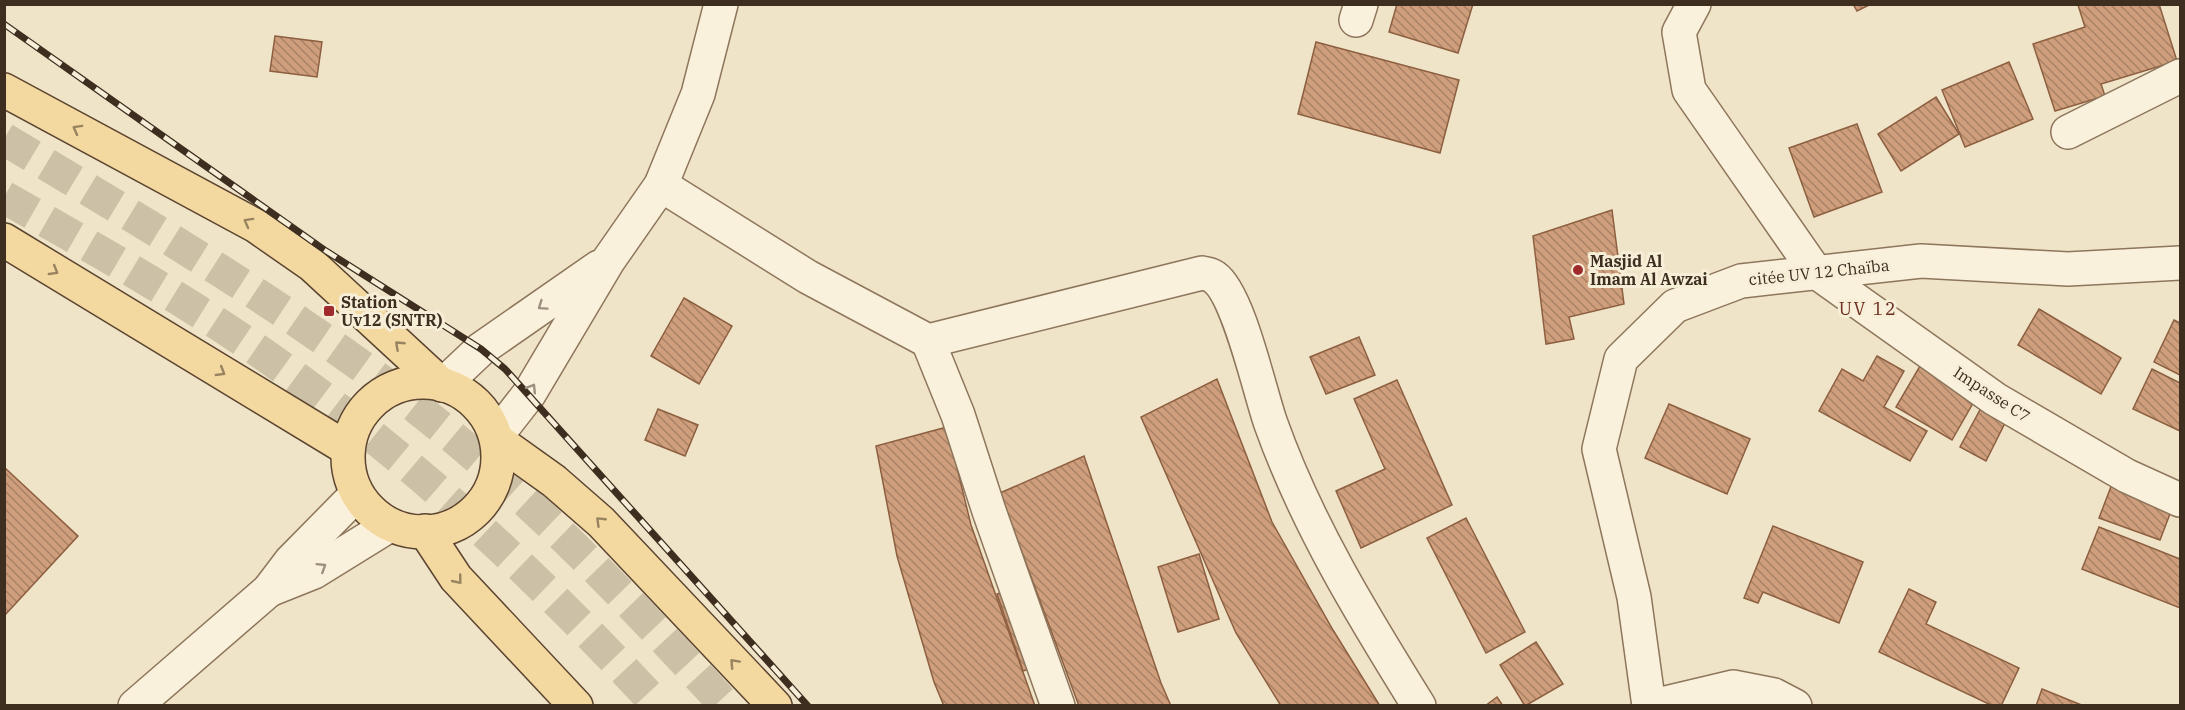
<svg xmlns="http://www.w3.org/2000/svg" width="2185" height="710" viewBox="0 0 2185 710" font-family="'IBM Plex Serif',serif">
  <defs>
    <pattern id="building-back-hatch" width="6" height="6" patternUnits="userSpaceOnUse" patternTransform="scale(1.5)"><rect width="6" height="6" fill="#cf9f7d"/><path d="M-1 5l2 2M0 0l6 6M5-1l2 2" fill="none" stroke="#a98266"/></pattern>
  </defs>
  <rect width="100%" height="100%" fill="#f0e4c8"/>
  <g fill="url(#building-back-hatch)" stroke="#8d5f41" stroke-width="1.5">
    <path d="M1397 4H1473L1458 53 1389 32Z"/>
    <path d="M1853 4H1871L1857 11Z"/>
    <path d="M2159 4 2177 61 2101 84 2105 96 2055 111 2033 44 2085 27 2078 5Z"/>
    <path d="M275 36 322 42 317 77 270 71Z"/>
    <path d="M1316 42 1459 80 1440 153 1298 114Z"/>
    <path d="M2009 62 2033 119 1965 147 1942 90Z"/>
    <path d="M1936 97 1959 134 1901 171 1878 134Z"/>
    <path d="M1857 124 1882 192 1814 217 1789 148Z"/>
    <path d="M1612 210 1624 304 1569 317 1574 339 1546 344 1533 236Z"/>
    <path d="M684 298 732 326 699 384 651 356Z"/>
    <path d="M2039 309 2121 358 2101 394 2018 345Z"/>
    <path d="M2174 320 2180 323V375L2154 362Z"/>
    <path d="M1359 337 1375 375 1326 394 1310 357Z"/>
    <path d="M1877 356 1904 371 1884 407 1927 431 1910 461 1819 411 1842 369 1863 381Z"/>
    <path d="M1920 366 1976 398 1952 440 1896 407Z"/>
    <path d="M2152 369 2180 383V431L2133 409Z"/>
    <path d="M1217 379 1272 522 1333 630 1380 706H1281L1236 633 1141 417Z"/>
    <path d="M1397 380 1452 505 1361 548 1336 491 1385 469 1354 399Z"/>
    <path d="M1669 404 1750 439 1727 494 1645 458Z"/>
    <path d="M1981 408 2006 421 1986 461 1960 447Z"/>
    <path d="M658 409 698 425 685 456 645 440Z"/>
    <path d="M947 427 971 525 1035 706H944L934 682 897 556 876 446Z"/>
    <path d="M1084 456 1161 683 1171 706H1079L1000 493Z"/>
    <path d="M4 467 78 536 4 616Z"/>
    <path d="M2112 484 2173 506 2160 540 2099 518Z"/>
    <path d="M1466 518 1525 632 1486 653 1427 538Z"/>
    <path d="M1773 526 1863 562 1839 623 1763 592 1758 603 1744 598Z"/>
    <path d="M2099 527 2180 559V608L2082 569Z"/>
    <path d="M1199 554 1219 619 1178 632 1158 567Z"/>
    <path d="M1018 587 1043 664 1023 671 997 594Z"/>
    <path d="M1909 589 1936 602 1926 624 2019 668 2001 706H1993L1879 652Z"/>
    <path d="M1536 642 1563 684 1525 706 1500 665Z"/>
    <path d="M2042 689 2084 706H2036Z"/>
    <path d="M1497 697 1503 706H1485Z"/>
  </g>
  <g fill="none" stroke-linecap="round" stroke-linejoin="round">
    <g stroke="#ccc0a6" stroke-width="33" stroke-dasharray="33 16" stroke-linecap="butt">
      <path d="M4 139C149 226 295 311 427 416 536 503 632 603 726 706"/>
      <path d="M4 197C98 251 192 303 280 366 419 465 542 581 658 706"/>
    </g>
    <g stroke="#8d765c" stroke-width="36">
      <g id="minor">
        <path d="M1694 4 1679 32 1689 90 1815 271 1995 399 2127 476 2180 500"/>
        <path d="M1356 20 1361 4"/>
        <path d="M2068 132 2180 76"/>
        <path d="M661 185 808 277 928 341 1202 273C1205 274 1211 274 1214 277 1239 294 1260 394 1271 424 1307 525 1363 616 1419 706"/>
        <path d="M928 341 958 415 989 511 1058 706"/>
        <path d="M443 385 481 349 599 267"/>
        <path d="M497 435 529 394 608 261 661 185 698 94 721 4"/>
        <path d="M269 590 314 572 390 525"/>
        <path d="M135 706 269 590 291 561 357 494"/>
        <path d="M1649 706 1634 597 1599 449 1621 359 1675 306 1741 281 1921 261 2068 269 2180 263"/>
        <path d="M1653 706 1733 687 1774 695 1795 706"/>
      </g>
    </g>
    <g stroke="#5b4430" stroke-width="36">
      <g id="major">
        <path d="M4 90 256 226 312 265 442 385"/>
        <path d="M4 240 348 449"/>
        <circle cx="423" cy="457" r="75"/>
        <path d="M498 441 554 481 601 522 775 706"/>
        <path d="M425 531 456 578 576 706"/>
      </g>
    </g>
    <use href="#minor" stroke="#faf1dc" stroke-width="33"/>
    <use href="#major" stroke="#f3d9a0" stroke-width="33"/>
    <g stroke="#3d2e20" stroke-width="7">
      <path id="rail" d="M4 24 326 251 481 349 505 369 808 706"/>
    </g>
    <use href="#rail" stroke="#f7eed8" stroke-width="4.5" stroke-dasharray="14" stroke-linecap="butt"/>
  </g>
  <defs><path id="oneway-chevron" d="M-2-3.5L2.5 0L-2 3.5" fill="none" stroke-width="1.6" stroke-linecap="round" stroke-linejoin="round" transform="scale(1.5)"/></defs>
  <g stroke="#988460">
    <use href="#oneway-chevron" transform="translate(77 129) rotate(-151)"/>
    <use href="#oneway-chevron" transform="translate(248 222) rotate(-151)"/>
    <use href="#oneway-chevron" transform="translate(54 271) rotate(31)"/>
    <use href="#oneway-chevron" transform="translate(399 345) rotate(-137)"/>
    <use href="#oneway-chevron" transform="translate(221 372) rotate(31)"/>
    <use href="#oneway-chevron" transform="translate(600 521) rotate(-136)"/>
    <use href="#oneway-chevron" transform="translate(458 580) rotate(51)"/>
    <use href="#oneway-chevron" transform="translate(734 663) rotate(-133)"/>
  </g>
  <g stroke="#9c907e">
    <use href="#oneway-chevron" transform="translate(542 306) rotate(145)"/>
    <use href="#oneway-chevron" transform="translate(532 388) rotate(-58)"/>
    <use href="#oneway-chevron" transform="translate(322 567) rotate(-32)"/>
  </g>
  <g fill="#9e2a2b" stroke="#f7eed8" stroke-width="2">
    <circle cx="1578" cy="270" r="6"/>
    <rect x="323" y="305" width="12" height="12" rx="3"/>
  </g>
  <g text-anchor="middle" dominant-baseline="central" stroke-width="6" stroke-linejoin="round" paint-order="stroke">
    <g font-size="16" font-weight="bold" fill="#3d2e20" stroke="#f7eed8" text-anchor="start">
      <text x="1590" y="261">Masjid Al<tspan x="1590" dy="18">Imam Al Awzai</tspan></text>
      <text x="341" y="302">Station<tspan x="341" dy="18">Uv12 (SNTR)</tspan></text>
    </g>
    <g font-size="16" fill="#3d2e20" stroke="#f7eed8">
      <text transform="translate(1819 272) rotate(-6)">citée UV 12 Chaïba</text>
      <text transform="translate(1992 394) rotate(33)">Impasse C7</text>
    </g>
    <g font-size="18" letter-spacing="1.5" fill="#6b2e1e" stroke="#f7eed8">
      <text x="1868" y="308">UV 12</text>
    </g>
  </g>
  <rect width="2185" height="710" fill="none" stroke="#3d2e20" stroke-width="12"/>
</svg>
